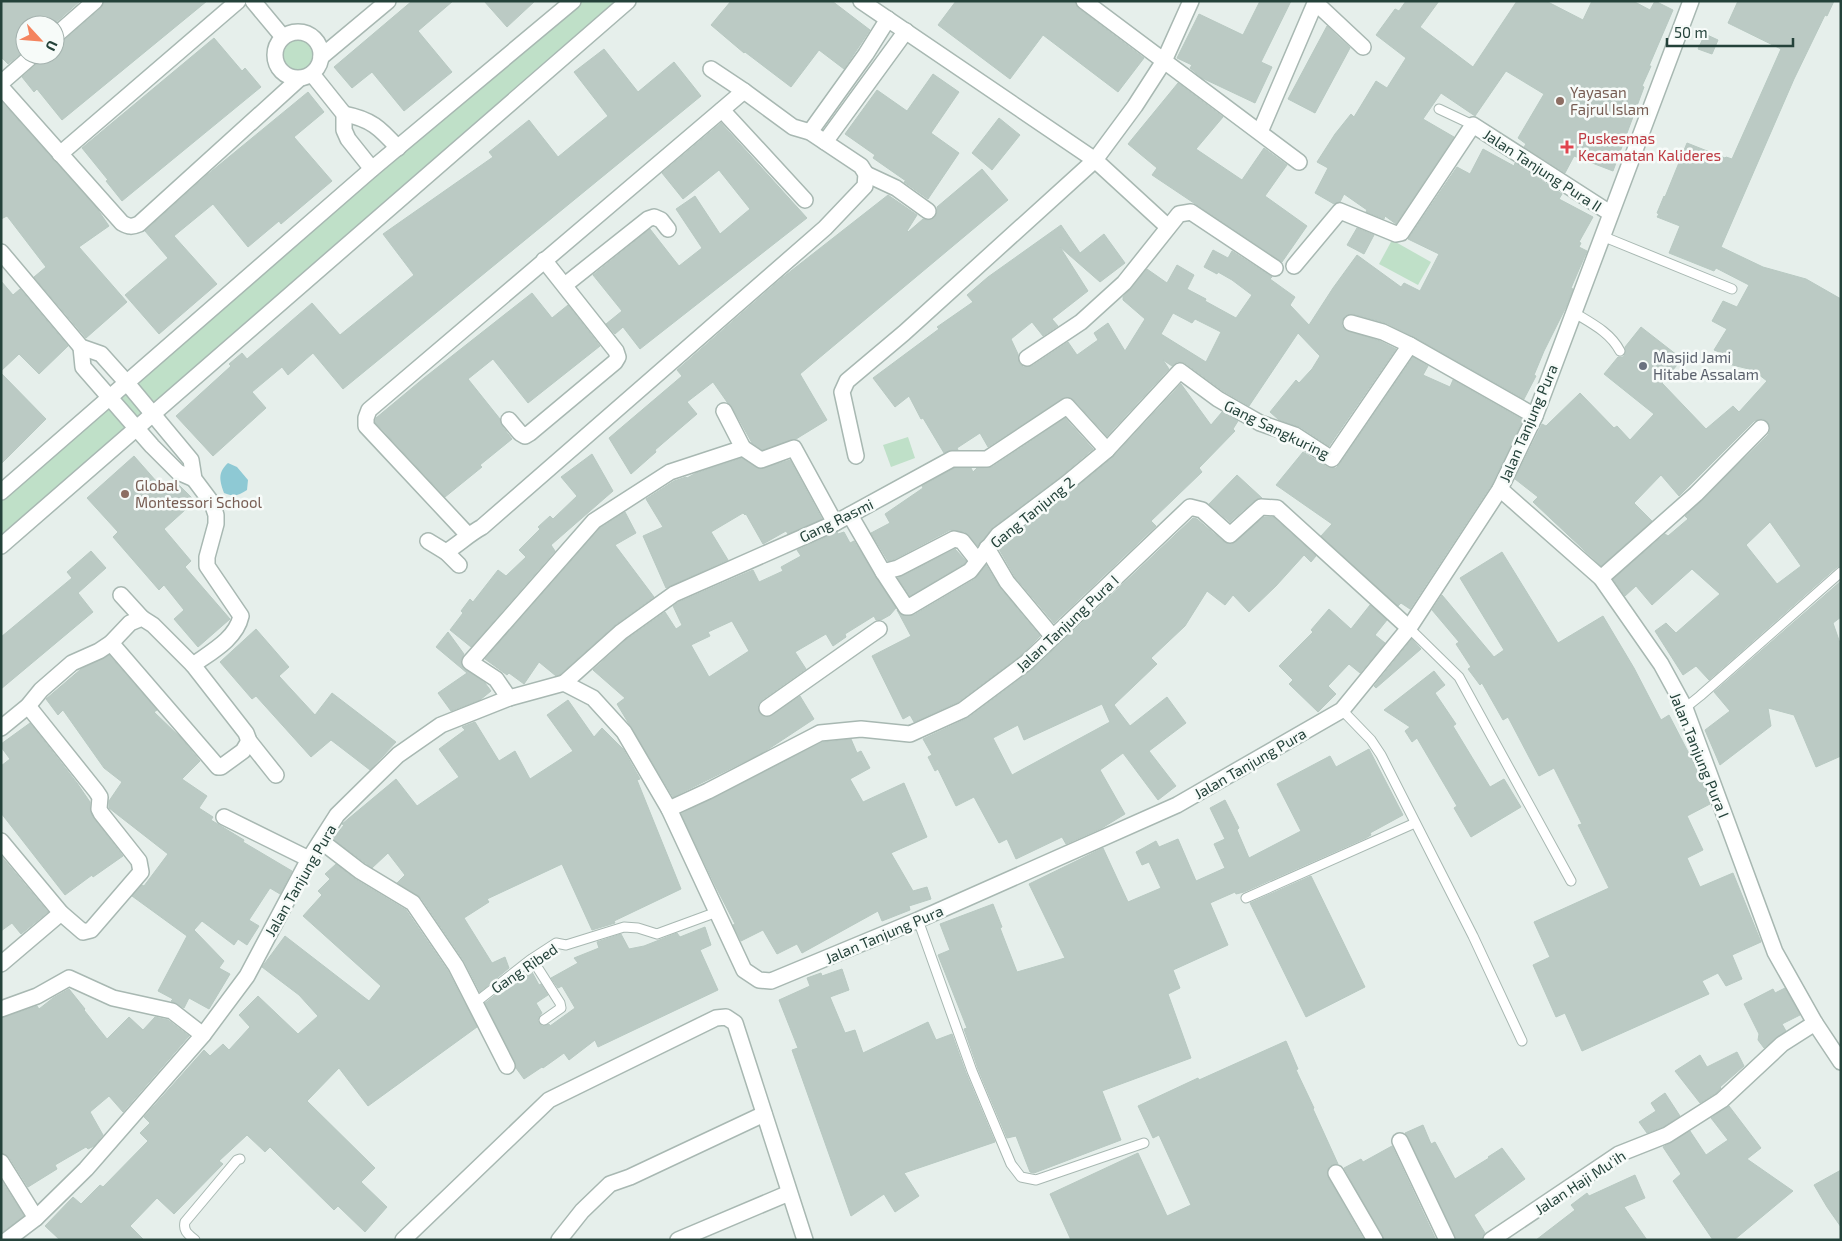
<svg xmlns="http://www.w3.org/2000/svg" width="1842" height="1241" viewBox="0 0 1842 1241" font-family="'Exo 2',sans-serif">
  <rect width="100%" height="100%" fill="#e6efeb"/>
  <g fill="#bfe0c8">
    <path d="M573 1H628L1 544V492Z"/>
    <circle cx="298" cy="55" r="23"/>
    <path d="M1392 240 1431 262 1418 285 1379 264Z"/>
    <path d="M908 437 915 458 891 467 883 445Z"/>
  </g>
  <path fill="#8ec9d4" d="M228 463 237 467 248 480 247 490C238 496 234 497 224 493 220 481 217 473 228 463Z"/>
  <g fill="#bbcac4" stroke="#b8c9c2" fill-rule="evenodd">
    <path d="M1 1H80L53 25H25V50L8 64 1 57Z"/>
    <path d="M104 1H207L62 120 37 89 34 92 22 77 39 62 42 55H55V45L61 43 101 8Z"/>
    <path d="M412 1H453L418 31 452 72 404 111 372 72 352 88 334 67Z"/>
    <path d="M484 1H535L507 27Z"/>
    <path d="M731 1H832L870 30 844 69 819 50 791 87 745 52 744 53 711 25Z"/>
    <path d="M956 1H1075L1078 8 1144 58 1118 92 1043 35 1010 79 938 25Z"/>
    <path d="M1260 1H1291L1261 62 1272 67 1255 103 1202 78 1190 68 1192 65 1177 58 1199 14 1243 35Z"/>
    <path d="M1406 1H1439L1420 27 1473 67 1517 1H1546L1583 20 1592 1H1633L1650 10 1655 1 1673 10 1649 66H1651L1642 86 1644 87 1613 171 1574 156 1565 173 1524 147 1526 144 1518 138 1544 94 1506 71 1475 116 1441 93 1423 119 1454 137 1396 224 1385 216 1384 219 1366 212 1367 210 1344 194 1340 202 1334 204 1315 193 1328 168 1317 162 1335 134 1351 114 1354 117 1376 81 1387 88 1406 58 1376 35 1395 9 1399 11Z"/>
    <path d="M1738 1H1834L1827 16 1825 15 1794 79 1721 247 1763 267 1806 279 1841 299V566L1837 567 1709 680 1696 666 1683 675 1655 631 1666 623 1676 633 1720 594 1692 569 1652 605 1636 586 1625 596 1613 579 1665 534 1668 536 1688 519 1685 516 1768 435 1770 430 1768 422 1763 419 1754 421 1679 496 1661 475 1634 503 1652 521 1601 566 1533 502 1538 497 1515 479 1542 424 1546 426 1580 393 1614 428 1617 426 1630 440 1654 414 1604 374 1618 357H1623L1625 354V347L1641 327 1682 359 1662 383 1706 429 1733 406 1739 412 1767 381 1753 370 1720 362 1722 353 1714 350 1727 329 1712 321 1723 301 1737 307 1749 285 1716 268 1714 271 1669 253 1680 226 1657 217 1659 214 1657 213 1664 196 1665 197 1687 143 1725 158 1726 157 1732 159 1781 49 1728 23ZM1770 522 1801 566 1777 584 1746 545Z"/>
    <path d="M1327 26 1350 48 1315 113 1288 99Z"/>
    <path d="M1705 34 1718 40 1712 54 1698 49Z"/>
    <path d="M214 38 242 71 245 68 261 87 122 201 106 181 108 180 82 148Z"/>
    <path d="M604 49 638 92 674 62 701 96 343 389 313 353 288 375 282 367 252 392 266 408 213 456 176 416 231 366 229 364 242 353 247 359 312 303 340 335 414 275 383 234 493 157 489 152 529 120 558 157 608 116 574 72Z"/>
    <path d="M933 74 959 92 931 133 959 153 928 199 904 182 906 181 873 158 875 155 845 134 877 90 907 111Z"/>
    <path d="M1178 83 1223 117 1196 149 1242 180 1264 148 1287 165 1265 196 1307 226 1282 262 1152 175 1157 168 1128 144Z"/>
    <path d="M308 92 324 112 294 137 332 181 281 224 279 221 248 247 213 204 174 236 217 284 159 334 125 295 168 258 145 231 207 175Z"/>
    <path d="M1 101 96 207 109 226 79 247 127 302 86 338 34 277 46 267 7 216 1 219Z"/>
    <path d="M999 118 1020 135 992 170 972 153Z"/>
    <path d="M721 123 807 218 640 349 623 327 615 334 606 324 622 311 593 275 650 229 679 266 702 248 676 209 695 196 720 234 750 209 719 170 683 199 662 173Z"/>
    <path d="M1483 149 1514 166 1515 163 1562 194 1559 199 1593 217 1579 242 1581 243 1579 247 1587 251 1571 288 1573 289 1566 307 1544 351 1534 375 1536 376 1524 399 1414 337 1386 323 1353 314 1345 316 1342 320V326L1345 330 1380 341 1396 349 1329 446 1300 427 1279 420 1270 412 1296 380 1299 383 1312 369 1320 356 1298 333 1249 406 1223 391 1185 363 1177 362 1172 366 1163 360 1169 369 1107 436 1074 400 1066 397 988 447 980 433 957 448 958 450H952L944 453 923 418 921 419 909 396 895 407 873 378 939 329 937 327 973 302 967 295 988 277 1061 225 1080 253 1104 234 1125 263 1100 282 1060 247 1088 291 1052 319 1058 326 1043 336 1032 322 1011 339 1018 354 1019 363 1023 367 1032 366 1068 342 1077 355 1098 340 1094 333 1108 323 1125 351 1145 319 1123 300V297L1147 269 1167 283 1177 265 1194 275 1187 289 1206 299 1205 301 1236 318 1252 295 1232 280 1218 272 1217 274 1204 267 1213 250 1228 258 1232 251 1272 277 1270 279 1295 297 1290 305 1309 325 1333 288 1357 255 1401 287 1404 283 1420 291 1439 254 1408 239 1457 167 1470 174ZM1173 313 1192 323 1195 319 1221 332 1206 362 1161 334Z"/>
    <path d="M982 169 1008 200 800 374 827 420 796 439 762 450 752 443 732 407 727 402 713 382 687 402 697 414 655 450 656 452 631 474 609 438 682 376 677 370 782 278 888 195 917 215 907 231 908 232 923 219 928 220 935 217 937 212V207Z"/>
    <path d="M1357 228 1374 235 1364 254 1347 245Z"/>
    <path d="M1 281 13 295 20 289 68 346 39 374 19 354 1 371Z"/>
    <path d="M532 293 552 318 568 305 600 346 528 403 493 359 468 379 500 419 502 426 512 439 480 465 482 467 445 497 378 425 375 422 376 418 424 378Z"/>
    <path d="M1413 357 1428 366 1423 375 1450 387 1453 380 1523 420 1492 484 1410 609 1401 603 1398 606 1321 536 1332 524 1276 485 1303 452 1327 467 1336 468 1339 465Z"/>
    <path d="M1 373 46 419 1 464Z"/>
    <path d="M1181 384 1211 425 1222 412 1238 421 1233 429 1235 431 1199 468 1202 472 1151 521 1156 526 1054 623 1015 577 999 549 1005 542 1072 491 1113 457Z"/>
    <path d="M1065 418 1093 449 1060 477 992 528 978 546 965 532 950 530 895 559 888 561 871 533 890 523 885 514 923 488 922 486 954 468H971L973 472 977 468 992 467Z"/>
    <path d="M592 454 613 491 551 545 555 551 471 647 450 630 463 613 461 611 470 599 473 602 498 570 506 576 526 557 519 550 540 529 538 527 550 516 553 519 577 496 561 477Z"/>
    <path d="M134 456 164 490 175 481 195 501 164 529 191 561 185 567 230 619 198 647 174 619 184 610 164 585 159 590 113 537 118 532 87 498Z"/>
    <path d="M742 458 760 469 790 460 822 519 788 534 786 531 763 544 746 514 745 515 743 513 711 532 728 560 666 588 643 536 663 527 646 499 674 481 686 477 687 478 696 473Z"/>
    <path d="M1237 475 1262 498 1255 500 1230 522 1209 504Z"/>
    <path d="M625 512 636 533 615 545 654 597 615 625 559 675 556 676 539 662 524 684 509 673 507 675 485 659 600 528Z"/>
    <path d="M1264 517H1273L1316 556 1311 562 1304 555 1276 586 1249 612 1233 595 1225 605 1207 591 1185 626 1151 658 1157 664 1114 705 1130 726 1167 697 1186 723 1149 751 1176 786 1158 800 1123 753 1100 770 1125 814 1102 828 1066 844 1062 837 1016 859 1007 839 999 843 974 797 956 806 938 769 935 771 928 757 932 755 923 739 968 718 1033 669 1193 518 1197 519 1224 542 1232 544ZM1102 704 1110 722 1012 775 993 738 1018 725 1024 740Z"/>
    <path d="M837 532 838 534 844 532 850 543 854 541 896 608 890 615 881 620H876L874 616 845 634 846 637 833 646 826 634 795 652 806 669 762 700 758 705 760 714 768 717 800 696 814 719 764 752 673 797 617 704 625 698 593 670 627 639 665 612 676 629 682 625 673 606 679 602 753 570 759 582 783 571 781 567 801 556 797 550ZM732 621 749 651 709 677 691 645 710 636 708 632Z"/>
    <path d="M955 549 966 561 964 564 910 596 898 578Z"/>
    <path d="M91 551 106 568 78 593 93 612 1 689V637L72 578 67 572Z"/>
    <path d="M1502 552 1558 643 1603 616 1634 668 1661 720 1669 715 1700 775 1710 804 1687 816 1703 850 1687 858 1700 887 1733 873 1761 942 1732 955 1742 979 1726 986 1718 973 1702 981 1709 994 1582 1051 1565 1013 1556 1017 1533 965 1550 957 1534 922 1609 888 1578 825 1582 824 1554 768 1539 776 1508 717 1503 720 1482 683 1480 685 1468 669 1471 667 1456 644 1459 642 1432 610 1442 595 1494 657 1504 650 1460 578Z"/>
    <path d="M986 565 1000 588 1040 636 1021 655 958 702 914 722 910 715 903 719 872 656 911 636 897 610 902 615H914L975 579Z"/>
    <path d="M1841 581V617L1833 623 1841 646V756L1816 767 1794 715 1768 708 1771 726 1720 765 1705 730 1730 711 1714 692Z"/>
    <path d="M1370 605 1387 620 1375 635 1385 643 1360 673 1349 664 1328 686 1336 694 1318 712 1289 684 1293 680 1279 666 1313 632 1311 630 1329 609 1351 629Z"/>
    <path d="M256 629 289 667 279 676 315 715 332 693 396 742 370 770 331 740 311 757 256 696 252 699 220 662Z"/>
    <path d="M448 632 464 654 461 660 462 666 485 683 491 691 480 700 451 711 438 693 467 673 436 647Z"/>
    <path d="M1412 639 1421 649 1376 688 1374 686Z"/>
    <path d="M109 655 157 710 154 712 181 738 200 761 182 779 207 796 199 808 213 817 211 820 244 840 243 842 292 871 280 894 270 888 249 920 259 926 247 945 238 939 234 945 202 921 194 930 224 961 219 968 230 974 209 1009 189 998 184 1008 171 1001 173 999 158 991 187 936 132 896 142 885 144 886 168 854 109 808V801L122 782 104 768 63 710 58 715 46 699 81 669Z"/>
    <path d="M1434 671 1445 685 1435 693 1456 724 1453 726 1490 787 1504 779 1521 807 1471 837 1454 808 1457 806 1417 738 1412 742 1405 731 1410 727 1384 710Z"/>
    <path d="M568 700 594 737 602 728 623 749 640 779 637 780 681 889 614 921 615 923 592 930 562 864 487 899 489 902 464 918 492 963 505 957 509 968 480 992 464 961 421 898 397 883 405 875 388 853 372 868 333 839 344 825 342 824 396 779 417 806 459 777 439 749 465 730 462 727 475 722 499 761 515 751 530 779 573 751 547 715Z"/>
    <path d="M30 723 77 783 90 802V809L93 817 123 856 93 877 92 875 65 895 1 813V766L10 759 1 747V744Z"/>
    <path d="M851 739 857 753 861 751 870 768 850 779 863 802 904 783 927 837 891 853 913 891 927 887 931 899 909 906 910 910 882 921 878 911 802 953 797 944 777 954 763 930 741 941 733 925 735 924 716 887 681 814 823 742Z"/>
    <path d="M1369 749 1403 815 1370 833 1371 835 1366 838 1244 892 1236 894 1235 892 1210 903 1228 945 1173 970 1180 988 1168 994 1191 1058 1102 1091 1121 1140 1034 1173 1030 1172 1016 1136 1007 1138 978 1069 964 1029 967 1028 938 955 950 950 940 924 993 904 1002 927 1000 928 1017 972 1065 958 1029 884 1103 848 1128 902 1161 888 1149 862 1142 865 1136 852 1156 841 1159 847 1178 839 1196 881 1225 868 1214 844 1225 839 1210 808 1225 800 1239 828 1237 830 1249 858 1301 831 1277 784 1330 756 1336 767Z"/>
    <path d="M1 856 48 912 21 934 12 923 1 931Z"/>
    <path d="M336 864 355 879 406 910 448 971 477 1027 368 1106 339 1068 307 1101 375 1168 361 1182 387 1207 365 1232 338 1206 334 1210 270 1147 265 1152 247 1135 219 1161 223 1164 174 1214 157 1198 130 1226 144 1240H60L45 1226 73 1197 81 1204 100 1185 103 1187 148 1141 140 1133 150 1123 144 1117 204 1050 210 1056 223 1044 229 1050 250 1027 239 1015 258 996 298 1034 318 1016 299 995 262 967 285 936 369 1001 381 986 303 916 322 895 318 891 330 879 325 874Z"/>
    <path d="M1311 876 1365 987 1306 1017 1250 903Z"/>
    <path d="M705 927 711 945 700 950 718 990 598 1047 595 1040 569 1060 564 1053 543 1068 542 1067 524 1079 516 1068 515 1062 485 1003 515 980 532 972 539 985 541 984 548 995 536 1003 542 1013 539 1017 538 1021 542 1026 549 1024 550 1026 575 1008 562 986 558 988 551 978 578 963 574 958 599 948 597 942 621 934 629 949 644 946 677 933 680 937Z"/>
    <path d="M842 969 849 990 830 997 845 1033 855 1030 863 1053 928 1022 936 1040 952 1034 966 1073 995 1142 904 1173 919 1196 895 1212 884 1194 851 1216 792 1050 798 1048 779 1000 810 986 807 978 821 973 822 976Z"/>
    <path d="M1785 988 1800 1015 1782 1024 1786 1031 1764 1048 1758 1040 1759 1034 1744 1004 1773 989 1775 993Z"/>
    <path d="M69 989 85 1009 84 1010 107 1039 129 1017 143 1030 155 1017 168 1020 189 1036 123 1112 109 1096 90 1112 103 1135 94 1146 88 1149 86 1147 55 1165 57 1169 28 1187 9 1157 1 1153V1018L37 1006 39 1009 53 998Z"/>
    <path d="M1286 1041 1298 1069 1296 1070 1314 1108 1313 1109 1338 1164 1332 1165 1328 1168V1177L1364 1240H1071L1050 1194 1138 1153 1167 1216 1191 1205 1159 1135 1153 1138 1138 1106 1198 1078 1199 1080Z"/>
    <path d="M1737 1052 1744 1066 1720 1087 1721 1088 1716 1093 1700 1103 1675 1071 1700 1055 1707 1067Z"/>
    <path d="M1665 1093 1680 1116 1663 1127 1647 1133 1639 1122 1656 1111 1651 1103Z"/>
    <path d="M1729 1106 1761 1148 1747 1159 1793 1191 1734 1240H1713L1673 1181 1681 1174 1663 1147 1690 1131 1706 1155 1728 1140 1711 1118Z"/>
    <path d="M1423 1125 1431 1144 1435 1142 1455 1179 1489 1158 1488 1157 1502 1148 1525 1179 1474 1215 1485 1233 1482 1240H1456L1408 1137 1405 1133Z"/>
    <path d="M1392 1146 1436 1240H1384L1344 1168 1361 1159 1363 1162Z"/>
    <path d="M1841 1170V1227L1827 1207 1814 1185Z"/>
    <path d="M1635 1175 1645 1198 1624 1207 1647 1240H1536L1575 1210 1571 1205 1587 1193 1589 1196Z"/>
    <path d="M1 1180 24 1216 1 1233Z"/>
  </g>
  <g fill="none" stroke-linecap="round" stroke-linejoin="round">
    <g stroke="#a8b8b2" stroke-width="11">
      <g id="service">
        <path d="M1439 109 1473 125"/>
        <path d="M1602 236 1732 289"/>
        <path d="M1573 312C1591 323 1610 332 1620 351"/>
        <path d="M1409 628 1459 677 1571 881"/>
        <path d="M1685 708 1700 696 1841 572"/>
        <path d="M1342 710 1371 740 1381 755 1473 936 1522 1041"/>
        <path d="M1246 898 1415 823"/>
        <path d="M918 920 972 1071 1011 1164 1021 1177 1036 1180 1144 1143"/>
        <path d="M532 959 560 1003 561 1008 544 1020"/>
        <path d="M475 1003 530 960 556 943 566 945 624 927 638 928 657 934 717 912"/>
        <path d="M195 1240C188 1234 183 1231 185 1222L237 1160 240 1159"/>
      </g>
    </g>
    <g stroke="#a8b8b2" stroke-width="18">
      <g id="minor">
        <path d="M253 1 283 37"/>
        <path d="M861 1 1095 160 1168 227"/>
        <path d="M1084 1 1299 162"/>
        <path d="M1316 3 1363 47"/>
        <circle cx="298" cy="55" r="23"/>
        <path d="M55 36 95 1"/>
        <path d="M321 57 388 1"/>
        <path d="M711 69 744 91"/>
        <path d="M312 74 344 114V130L348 139 372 169"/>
        <path d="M1 83 33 55"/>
        <path d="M1 87 122 223C129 227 132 227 139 224L299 79"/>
        <path d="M722 110 805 200"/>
        <path d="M344 114C371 119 380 128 398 148"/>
        <path d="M810 132 866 54 888 19"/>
        <path d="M1260 132 1316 1"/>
        <path d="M825 142 906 31"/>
        <path d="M60 154 238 1"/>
        <path d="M866 174 896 188 928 211"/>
        <path d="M1 252 81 347 101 354 127 383 191 460 194 479 212 503 216 515V524L207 557V566L241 616C236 639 211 652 193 665L246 733 249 741 276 775"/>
        <path d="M1294 266 1340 211 1396 234 1401 233 1473 125 1610 213"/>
        <path d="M565 285 648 219 654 217 661 220 668 229"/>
        <path d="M1351 323 1383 332 1410 345"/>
        <path d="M81 347 83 367 152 446 178 472 194 479"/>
        <path d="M1027 358 1081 322 1124 283 1179 214 1191 212 1275 268"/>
        <path d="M724 411 743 448"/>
        <path d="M509 420 520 433 525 436 530 433 615 362 618 357 616 351 544 260"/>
        <path d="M856 456 842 392 847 381 904 333 1095 160 1135 106 1164 61 1191 1"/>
        <path d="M850 515 883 572 898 568 954 539 962 541 977 560"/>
        <path d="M428 541 446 552C459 544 469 534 482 527L825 228 865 186 866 174 861 166 810 132 793 127 744 91 369 410 366 418V426L468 535"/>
        <path d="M987 548 1007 582 1053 637"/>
        <path d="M446 552 459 565"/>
        <path d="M883 572 906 607H909L970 571 998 535 1066 484 1107 450 1180 371 1218 399 1260 423 1295 435 1332 459 1410 345 1535 416"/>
        <path d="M1601 578 1696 494 1761 428"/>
        <path d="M121 595 142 618"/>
        <path d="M111 643 218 767H221L243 751 249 741"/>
        <path d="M564 683 621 632 674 594 835 523 952 459H987L1067 406 1107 450"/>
        <path d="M509 698 496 679 470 662 594 521 670 472 743 448 761 460 794 448 835 523"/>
        <path d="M767 708 879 629"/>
        <path d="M1 728 28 706 41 690 72 663 99 651 111 643 130 623 142 618 153 625 193 665"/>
        <path d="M669 809 708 791 820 733 861 729 910 734 963 710 1027 662 1190 507 1202 510 1230 535 1261 507 1277 508 1409 628"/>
        <path d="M224 817 309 859"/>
        <path d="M1 841 61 913 83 932 91 930 141 872 139 861 101 813 99 809 100 797 96 791 28 706"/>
        <path d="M321 841 360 871 413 903 456 966 507 1066"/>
        <path d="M1 964 61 913"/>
        <path d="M1 1009 37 996 69 978 113 998 172 1011 203 1035"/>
        <path d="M1400 1141 1447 1240"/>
        <path d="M1 1162 36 1218"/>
        <path d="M1336 1173 1375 1240"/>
        <path d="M403 1240 549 1100 716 1018 726 1017 735 1023 805 1240"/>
        <path d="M559 1240 582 1211 610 1184 630 1177 764 1114"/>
        <path d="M678 1240 789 1193"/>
        <path d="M1491 1240 1619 1154 1667 1135 1722 1100 1782 1044 1815 1023"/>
      </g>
    </g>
    <g stroke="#a8b8b2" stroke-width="18">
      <g id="tertiary">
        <path d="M1500 489 1601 578 1661 664 1685 708 1775 952 1815 1023 1841 1062"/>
        <path d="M1 492 372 169 573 1"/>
        <path d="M1 546 628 1"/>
        <path d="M7 1240 36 1218 86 1169 203 1035 247 976 309 859 337 815 398 755 441 725 509 698 564 683 593 698 624 732 669 809 744 970 759 980 771 981 918 920 1177 805 1342 710 1409 628 1500 489 1535 416 1691 1"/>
      </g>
    </g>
    <use href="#service" stroke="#fff" stroke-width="9"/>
    <use href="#minor" stroke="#fff" stroke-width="15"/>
    <use href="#tertiary" stroke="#fff" stroke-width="15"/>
  </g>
  <g fill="#8d6e63" stroke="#f7fbf9" stroke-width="2">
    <circle cx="1560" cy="101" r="5"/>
    <circle cx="125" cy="494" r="5"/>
  </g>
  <path fill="#e0444e" stroke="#f7fbf9" stroke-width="2" d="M1564.5 139.5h5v5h5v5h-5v5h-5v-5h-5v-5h5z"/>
  <circle fill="#6b7280" stroke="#f7fbf9" stroke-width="2" cx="1643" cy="366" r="5"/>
  <g text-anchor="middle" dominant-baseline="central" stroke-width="5" stroke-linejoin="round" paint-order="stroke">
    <g font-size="15" fill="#785e54" stroke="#f7fbf9" text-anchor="start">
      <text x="1570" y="92">Yayasan<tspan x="1570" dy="17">Fajrul Islam</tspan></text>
      <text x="135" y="485">Global<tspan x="135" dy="17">Montessori School</tspan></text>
    </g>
    <g font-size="15" fill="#be3a42" stroke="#f7fbf9" text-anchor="start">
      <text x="1578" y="138">Puskesmas<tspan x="1578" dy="17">Kecamatan Kalideres</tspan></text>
    </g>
    <g font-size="15" fill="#24423a" stroke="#f7fbf9">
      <text transform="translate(1543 170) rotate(33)">Jalan Tanjung Pura II</text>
      <text transform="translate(1528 423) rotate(-67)">Jalan Tanjung Pura</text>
      <text transform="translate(1277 429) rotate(26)">Gang Sangkuring</text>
      <text transform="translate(1032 512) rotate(-39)">Gang Tanjung 2</text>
      <text transform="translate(836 520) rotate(-26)">Gang Rasmi</text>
      <text transform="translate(1067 623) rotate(-43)">Jalan Tanjung Pura I</text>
      <text transform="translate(1700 755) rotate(68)">Jalan Tanjung Pura I</text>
      <text transform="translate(1250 763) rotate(-30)">Jalan Tanjung Pura</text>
      <text transform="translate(300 880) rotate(-60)">Jalan Tanjung Pura</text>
      <text transform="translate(884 934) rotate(-23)">Jalan Tanjung Pura</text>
      <text transform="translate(524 968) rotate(-34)">Gang Ribed</text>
      <text transform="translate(1580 1182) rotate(-33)">Jalan Haji Mu'ih</text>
    </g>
    <g font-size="15" fill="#5b616d" stroke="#f7fbf9" text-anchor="start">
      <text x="1653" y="357">Masjid Jami<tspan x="1653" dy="17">Hitabe Assalam</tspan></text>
    </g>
  </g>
  <rect width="1842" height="1241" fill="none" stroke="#24423a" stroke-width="5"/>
  <g transform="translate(40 40) rotate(116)"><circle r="24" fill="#f7fbf9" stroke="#a3b1ad"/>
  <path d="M0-4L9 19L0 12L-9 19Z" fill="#f4845f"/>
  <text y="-8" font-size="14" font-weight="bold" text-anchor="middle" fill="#24423a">U</text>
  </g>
  <path d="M1667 38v8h126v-8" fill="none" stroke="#24423a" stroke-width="2.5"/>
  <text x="1674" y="38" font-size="15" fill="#24423a" stroke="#f7fbf9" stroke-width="4" paint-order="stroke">50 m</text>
</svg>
